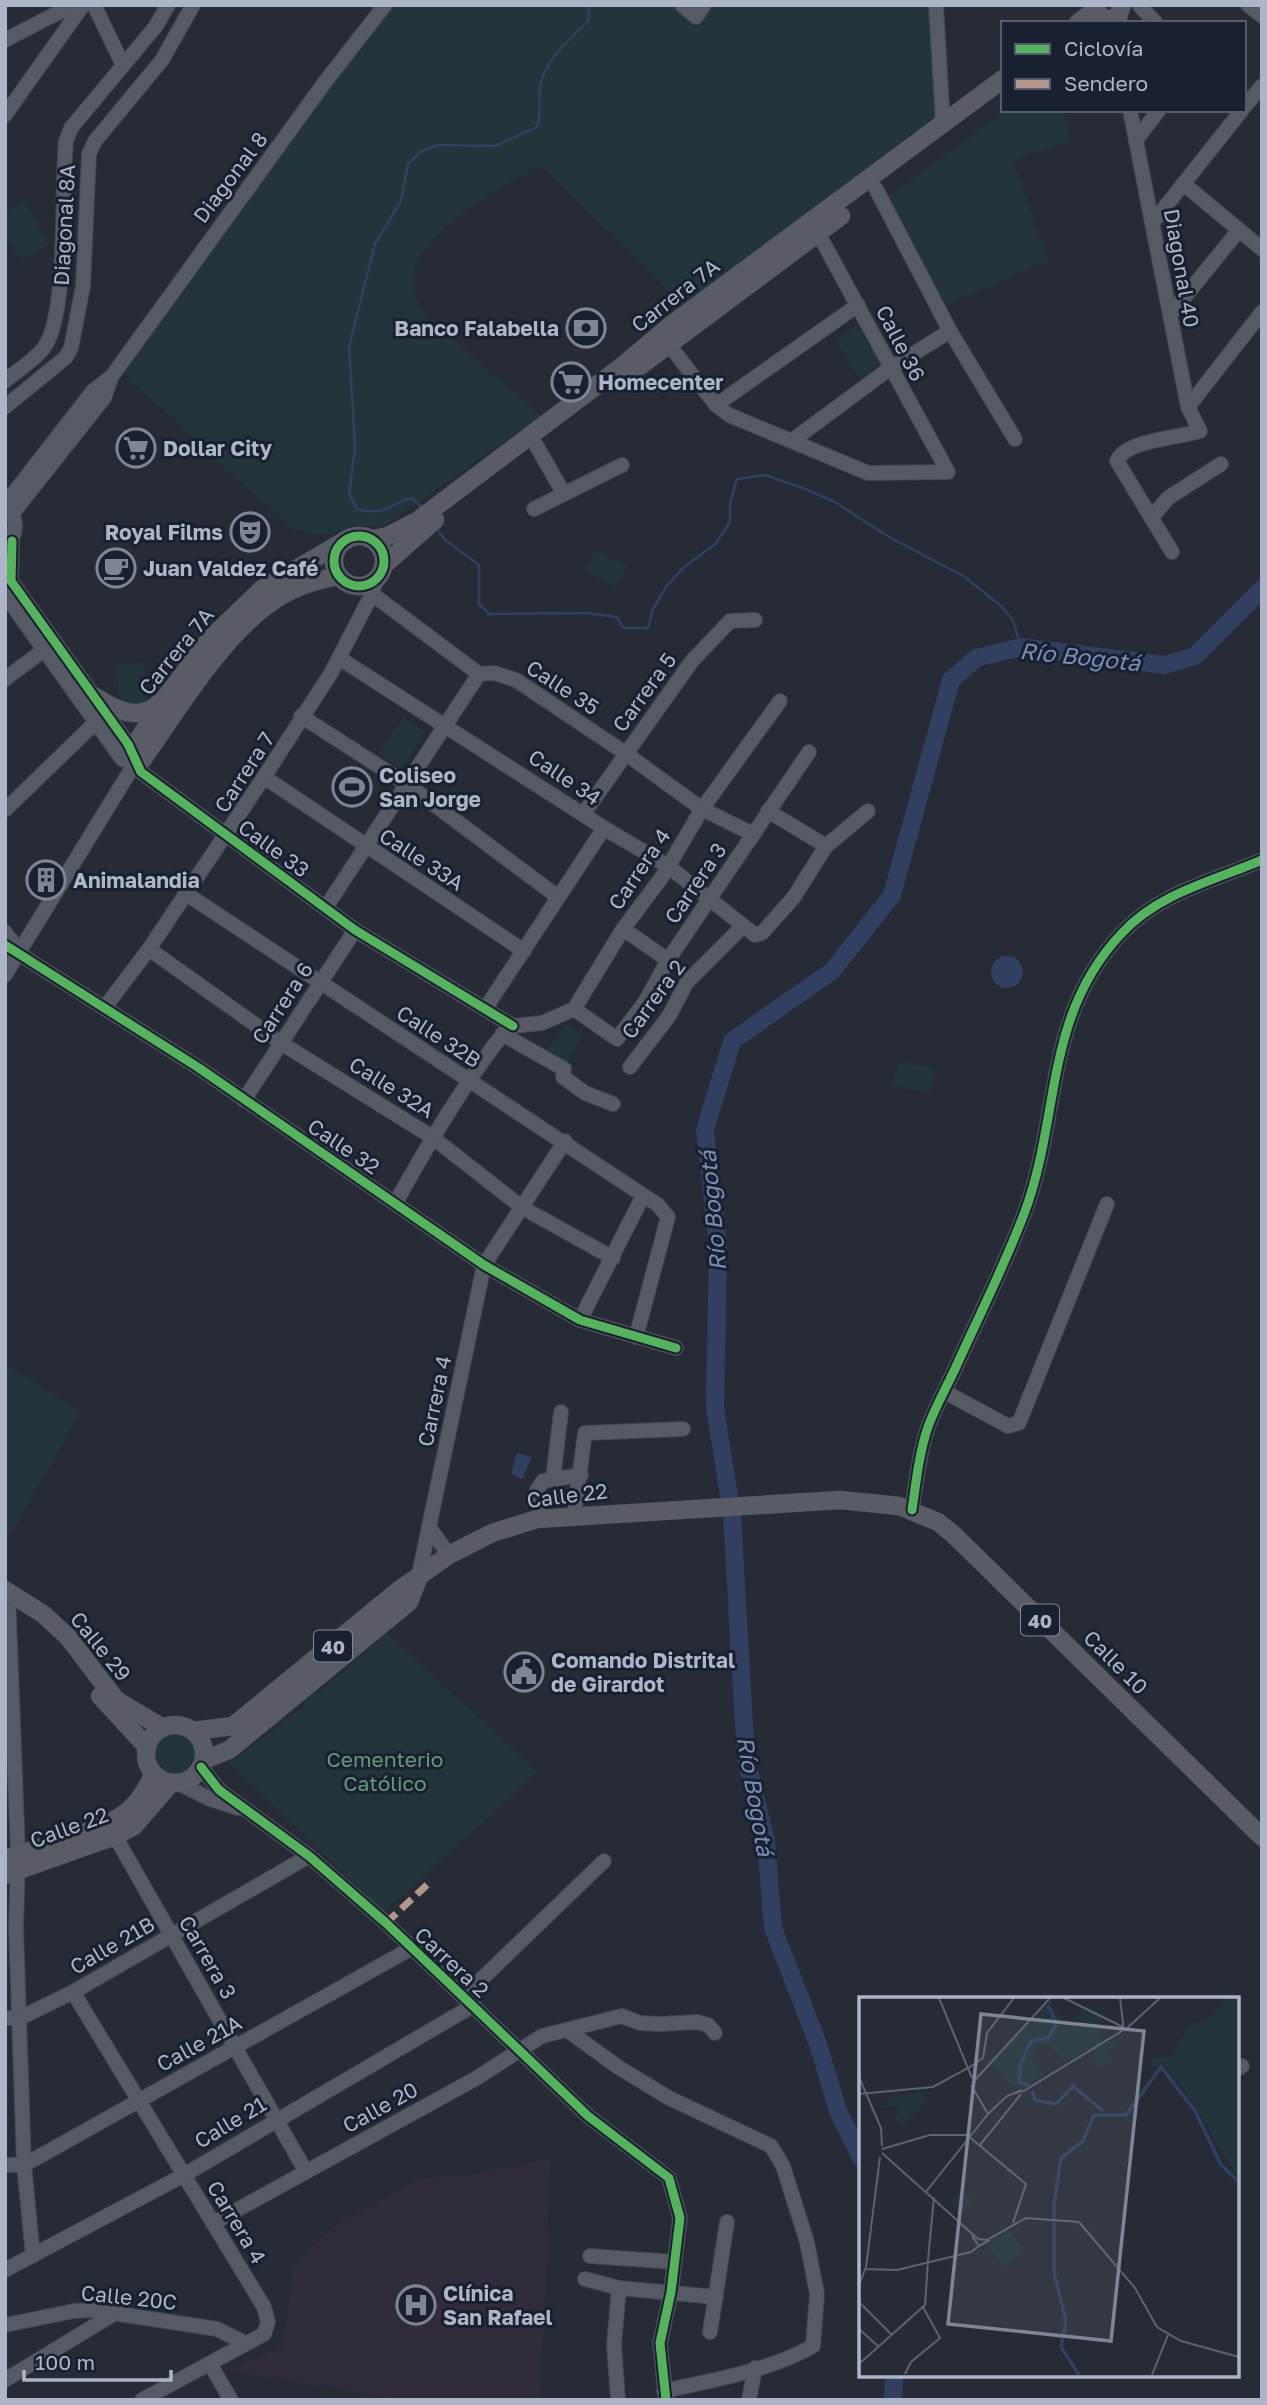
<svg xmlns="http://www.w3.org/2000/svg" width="1267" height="2405" viewBox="0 0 1267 2405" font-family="'Golos Text',sans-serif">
  <rect width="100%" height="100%" fill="#262b35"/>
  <path fill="#302c3b" d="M551 2159 540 2400H405L226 2370 284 2346 293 2264 334 2226 417 2180 483 2172Z"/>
  <g fill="#23353b">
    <path d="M385 5H682L695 16 704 5H933L941 123 684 307 541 165C497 191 369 254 429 318L541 416 384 526H356L321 535 293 530 129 379 116 364Z"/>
    <path d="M1007 110H1063L1070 142 1013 160 1048 261 941 307 886 198Z"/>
    <path d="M26 201 49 246 20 260 5 233V212Z"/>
    <path d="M857 325 881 364 859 378 835 339Z"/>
    <path d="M595 550 627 566 617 587 584 571Z"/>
    <path d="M144 662 148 704 121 707 116 665Z"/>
    <path d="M403 717 425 731 402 768 380 754Z"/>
    <path d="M565 1024 583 1036 564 1066 545 1054Z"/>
    <path d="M898 1061 935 1069 929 1094 893 1086Z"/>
    <path d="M5 1364 81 1412 5 1544Z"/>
    <path d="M387 1633 538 1772 384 1912 229 1763 304 1707V1699L312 1692 318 1693Z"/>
    <circle cx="175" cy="1754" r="23"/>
  </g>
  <g fill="#313f60">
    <circle cx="1007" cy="972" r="16"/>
    <path d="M517 1453 532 1457 522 1479 511 1474Z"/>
  </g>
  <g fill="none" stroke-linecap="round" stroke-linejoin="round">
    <g stroke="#313f60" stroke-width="2.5">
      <path d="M424 509 412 498C388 504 385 517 357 509L349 494 355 448 349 347 375 244 401 201 408 164 420 152 438 145 495 146 537 127C542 113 538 102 540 88 544 59 569 41 588 21L589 5"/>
      <path d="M437 529 445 540 479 565V604L489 614 585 613 617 617 623 628H648L653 609 666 587 682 569 716 543 730 522V503L737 479 765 475 803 488 835 502 889 537 965 577 1001 606 1013 620 1021 647"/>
    </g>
    <g stroke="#313f60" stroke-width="18">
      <path d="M861 2157 838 2111 818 2044 773 1928 766 1841 746 1759 732 1515 715 1408 718 1245 705 1130 732 1041 832 971 892 895 951 680 976 658 1021 647 1165 665 1195 656 1262 589"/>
      <path d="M893 2400 894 2375"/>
    </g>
    <g stroke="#42464e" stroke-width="16">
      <g id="minor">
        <path d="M94 5 123 65"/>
        <path d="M682 5 696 17 704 5"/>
        <path d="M936 5 943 124"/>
        <path d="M1248 5 1262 16"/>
        <path d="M1140 6 1156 23"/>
        <path d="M5 40 73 5"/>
        <path d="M1244 107 1262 86"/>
        <path d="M1130 110 1188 407 1200 431C1179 438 1125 440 1117 461L1172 552"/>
        <path d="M5 115 83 5"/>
        <path d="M1136 140 1159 110"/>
        <path d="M1185 185 1262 249"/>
        <path d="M876 189 950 331 1015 439"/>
        <path d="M1153 222 1242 110"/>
        <path d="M1170 315 1239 230"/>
        <path d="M669 345 716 405 729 415 868 473 948 472 818 233"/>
        <path d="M5 381C17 371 33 361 43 349 69 317 61 187 66 141L71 128 156 26 168 5"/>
        <path d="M716 405 858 305"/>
        <path d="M5 407 66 357 71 348 83 286 89 154 95 141 162 60 193 5"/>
        <path d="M1188 407 1262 312"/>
        <path d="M793 440 889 369 950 331"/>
        <path d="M536 445 564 494"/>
        <path d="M5 504 93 391 112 376 325 82 385 5"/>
        <path d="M6 506C18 519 18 534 6 547"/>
        <path d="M534 509 622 465"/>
        <path d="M12 514 104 398 111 378"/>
        <path d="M1152 517 1168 498 1221 464"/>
        <path d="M12 541 11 581 128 744 141 772 355 930 513 1026"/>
        <path d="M372 594 479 674 494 673 516 680 625 753 702 809 753 834"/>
        <path d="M5 595 122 759 135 763"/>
        <path d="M339 658 604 828 668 866 755 935 762 933 794 897 826 846 868 811"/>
        <path d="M5 679 44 650"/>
        <path d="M301 716 408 785 558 897"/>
        <path d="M264 777 524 951"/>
        <path d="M5 810 96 722"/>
        <path d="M768 811 826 846"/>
        <path d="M584 813 692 661 730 621 755 620"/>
        <path d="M185 893 658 1205 668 1217 636 1337"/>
        <path d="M326 907 479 674"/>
        <path d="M623 929 668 960"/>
        <path d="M5 932 19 951"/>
        <path d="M5 945 199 1068 484 1265 580 1320 676 1348"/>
        <path d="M149 949 281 1043 432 1137 523 1208 613 1258"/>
        <path d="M5 975 135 763"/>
        <path d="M105 1007 149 949 264 777 331 673 372 594 376 580"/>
        <path d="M485 1009 604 828"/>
        <path d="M574 1009 617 1039 645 1002 668 960 809 752"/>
        <path d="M513 1026 542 1023 574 1009 623 929 662 877 702 809 780 701"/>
        <path d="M502 1034 564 1069 563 1077 585 1093 613 1104"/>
        <path d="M630 1067 669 1016 687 982 742 927"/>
        <path d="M244 1100 355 930"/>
        <path d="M396 1202C421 1157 446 1114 475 1072 487 1056 497 1038 513 1026"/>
        <path d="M580 1320 643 1196"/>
        <path d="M945 1392 1008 1426 1019 1423 1107 1204"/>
        <path d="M553 1479 561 1412"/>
        <path d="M538 1506 537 1490 543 1481 581 1475"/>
        <path d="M912 1510C916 1483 919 1453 928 1427 935 1408 946 1388 955 1369 978 1318 1004 1267 1024 1214 1061 1117 1043 1016 1122 933 1159 893 1213 881 1262 860"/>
        <path d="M574 1515 585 1433 683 1429"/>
        <path d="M429 1527 449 1555"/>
        <path d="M418 1579 484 1265 565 1141"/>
        <path d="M8 1592 18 1854 16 1928 24 2165 33 2256"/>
        <path d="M201 1767 219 1790 309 1856 386 1923 588 2116 669 2178 680 2218 671 2292 660 2343 666 2400"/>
        <path d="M178 1783 210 1799 238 1808"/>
        <path d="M115 1836 306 2172"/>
        <path d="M73 1992 264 2307 268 2322 264 2334 142 2400"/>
        <path d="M464 1996 604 1861"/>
        <path d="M5 2018H20L73 1992 309 1856"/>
        <path d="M567 2030 618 2067 669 2098 771 2146 783 2166 807 2242 817 2294 813 2346C769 2371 713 2380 664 2391"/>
        <path d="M1237 2069 1242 2066"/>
        <path d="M5 2165H24L410 1949"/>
        <path d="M213 2223 475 2079 542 2036 622 2016 640 2023 660 2024 697 2022 708 2025 715 2033"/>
        <path d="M590 2256 674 2262"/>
        <path d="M5 2270 184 2175 474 2005"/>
        <path d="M585 2279 619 2288 716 2297"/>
        <path d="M5 2325 74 2311 93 2310 217 2329 245 2343"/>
        <path d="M710 2332 727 2222"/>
        <path d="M210 2364 231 2400"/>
        <path d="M5 2380 112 2315"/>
        <path d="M618 2400 614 2345 619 2288"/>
        <path d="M749 2400 755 2368"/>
      </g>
    </g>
    <g stroke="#434852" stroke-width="19">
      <g id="major">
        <path d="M1095 5 1099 15 1107 20 1118 17 1122 5"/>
        <path d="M1078 23 1096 9"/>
        <path d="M628 375 841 216"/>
        <circle cx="359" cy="561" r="25"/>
        <path d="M372 539 386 537 417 521 621 367 671 325 1003 79"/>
        <path d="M384 565 435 520"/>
        <path d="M94 696C114 709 139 723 159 703"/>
        <path d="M135 763V745L161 703 209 640 262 589 346 540"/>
        <path d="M135 763 143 759C180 706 233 617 292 590 307 583 323 579 339 576"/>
        <path d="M5 1590 43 1614 68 1637 116 1700 163 1728"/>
        <path d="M100 1696 147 1747"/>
        <circle cx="175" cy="1754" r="29"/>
        <path d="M193 1731 233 1726 399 1590 449 1555 492 1533 537 1519 840 1500 899 1506 938 1522 954 1535 1262 1837"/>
        <path d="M204 1760 229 1750 409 1602 418 1579"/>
        <path d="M5 1859C38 1847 98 1833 124 1814 138 1804 146 1789 154 1774"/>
        <path d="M5 1875 115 1836 134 1826 171 1783"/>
      </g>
    </g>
    <use href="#minor" stroke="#565a64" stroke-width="14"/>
    <use href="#major" stroke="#595b65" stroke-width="18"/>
    <path stroke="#b2968c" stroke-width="7" stroke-dasharray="14 7" stroke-linecap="butt" d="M386 1923 429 1883"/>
    <g stroke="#192030" stroke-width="13">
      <g id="cycleway">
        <circle cx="359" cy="561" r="25"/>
        <path d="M12 541 11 581 128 744 141 772 355 930 513 1026"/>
        <path d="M5 945 199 1068 484 1265 580 1320 676 1348"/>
        <path d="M912 1510C916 1483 919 1453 928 1427 935 1408 946 1388 955 1369 978 1318 1004 1267 1024 1214 1061 1117 1043 1016 1122 933 1159 893 1213 881 1262 860"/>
        <path d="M201 1767 219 1790 309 1856 386 1923 588 2116 669 2178 680 2218 671 2292 660 2343 666 2400"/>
      </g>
    </g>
    <use href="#cycleway" stroke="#56b35d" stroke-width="9"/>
  </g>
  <defs>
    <g id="bank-ring" transform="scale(2.0125)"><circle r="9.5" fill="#192030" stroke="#7f8595" stroke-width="1.5"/><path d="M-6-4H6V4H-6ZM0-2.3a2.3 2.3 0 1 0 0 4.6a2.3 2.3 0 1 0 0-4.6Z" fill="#7f8595"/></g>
    <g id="supermarket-ring" transform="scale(2.0125)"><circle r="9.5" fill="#192030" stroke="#7f8595" stroke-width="1.5"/><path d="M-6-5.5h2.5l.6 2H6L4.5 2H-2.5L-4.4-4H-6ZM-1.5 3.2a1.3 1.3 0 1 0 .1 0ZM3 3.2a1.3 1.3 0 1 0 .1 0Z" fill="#7f8595"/></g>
    <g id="theatre-ring" transform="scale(2.0125)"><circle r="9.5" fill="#192030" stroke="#7f8595" stroke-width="1.5"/><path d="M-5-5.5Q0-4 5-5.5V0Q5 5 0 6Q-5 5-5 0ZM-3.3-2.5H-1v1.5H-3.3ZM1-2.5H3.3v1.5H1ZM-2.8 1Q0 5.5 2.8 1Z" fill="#7f8595"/></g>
    <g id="cafe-ring" transform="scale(2.0125)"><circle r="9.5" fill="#192030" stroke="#7f8595" stroke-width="1.5"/><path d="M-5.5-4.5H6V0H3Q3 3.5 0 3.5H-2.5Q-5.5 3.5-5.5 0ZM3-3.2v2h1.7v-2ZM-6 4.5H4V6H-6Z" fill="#7f8595"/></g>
    <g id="stadium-ring" transform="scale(2.0125)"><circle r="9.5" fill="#192030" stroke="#7f8595" stroke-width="1.5"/><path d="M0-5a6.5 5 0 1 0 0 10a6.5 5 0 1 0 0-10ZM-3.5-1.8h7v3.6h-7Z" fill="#7f8595"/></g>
    <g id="building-ring" transform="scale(2.0125)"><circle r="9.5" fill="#192030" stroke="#7f8595" stroke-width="1.5"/><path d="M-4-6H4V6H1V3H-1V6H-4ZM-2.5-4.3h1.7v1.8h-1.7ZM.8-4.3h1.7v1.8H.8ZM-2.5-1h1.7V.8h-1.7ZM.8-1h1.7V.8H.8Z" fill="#7f8595"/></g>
    <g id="civic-ring" transform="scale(2.0125)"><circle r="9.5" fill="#192030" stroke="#7f8595" stroke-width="1.5"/><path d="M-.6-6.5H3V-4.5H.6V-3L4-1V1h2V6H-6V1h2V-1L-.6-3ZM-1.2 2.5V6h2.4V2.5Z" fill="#7f8595"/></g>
    <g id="hospital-ring" transform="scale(2.0125)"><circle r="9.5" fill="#192030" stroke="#7f8595" stroke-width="1.5"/><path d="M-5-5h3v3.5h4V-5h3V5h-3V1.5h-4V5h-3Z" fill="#7f8595"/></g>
  </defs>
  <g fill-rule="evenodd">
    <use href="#bank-ring" x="586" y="328"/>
    <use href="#supermarket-ring" x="571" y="382"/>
    <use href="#supermarket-ring" x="136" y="448"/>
    <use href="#theatre-ring" x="250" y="532"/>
    <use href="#cafe-ring" x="116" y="568"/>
    <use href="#stadium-ring" x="352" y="787"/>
    <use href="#building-ring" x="46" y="880"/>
    <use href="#civic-ring" x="524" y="1672"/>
    <use href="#hospital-ring" x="416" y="2305"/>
  </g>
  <g text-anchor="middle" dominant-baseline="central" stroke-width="6" stroke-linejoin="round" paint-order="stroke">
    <g fill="#192030" stroke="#82889a" stroke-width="2">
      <rect x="1021" y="1604.5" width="38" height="31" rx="5"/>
      <rect x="314" y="1630.5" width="38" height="31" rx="5"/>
    </g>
    <g font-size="19" font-weight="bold" fill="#afb5c8">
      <text x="1040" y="1620">40</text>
      <text x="333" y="1646">40</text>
    </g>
    <g font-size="21" fill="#afb5c8" stroke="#192030">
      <text transform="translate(230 177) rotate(-53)">Diagonal 8</text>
      <text transform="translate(64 225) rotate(-87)">Diagonal 8A</text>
      <text transform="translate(1182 268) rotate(80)">Diagonal 40</text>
      <text transform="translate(675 295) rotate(-38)">Carrera 7A</text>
      <text transform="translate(901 343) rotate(63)">Calle 36</text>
      <text transform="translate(176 651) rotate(-51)">Carrera 7A</text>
      <text transform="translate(563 687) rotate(33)">Calle 35</text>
      <text transform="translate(644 692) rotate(-54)">Carrera 5</text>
      <text transform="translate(244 772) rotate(-57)">Carrera 7</text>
      <text transform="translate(565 777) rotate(34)">Calle 34</text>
      <text transform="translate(274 848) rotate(36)">Calle 33</text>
      <text transform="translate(422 859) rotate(33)">Calle 33A</text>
      <text transform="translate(639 869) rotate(-56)">Carrera 4</text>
      <text transform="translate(695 883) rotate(-56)">Carrera 3</text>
      <text transform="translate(653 999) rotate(-54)">Carrera 2</text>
      <text transform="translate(282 1003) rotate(-57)">Carrera 6</text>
      <text transform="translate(439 1036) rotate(33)">Calle 32B</text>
      <text transform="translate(392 1087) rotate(32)">Calle 32A</text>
      <text transform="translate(344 1146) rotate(34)">Calle 32</text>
      <text transform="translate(434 1401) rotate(-78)">Carrera 4</text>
      <text transform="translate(567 1495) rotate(-7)">Calle 22</text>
      <text transform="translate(101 1646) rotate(51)">Calle 29</text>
      <text transform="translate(1116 1662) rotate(45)">Calle 10</text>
      <text transform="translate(69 1827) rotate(-20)">Calle 22</text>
      <text transform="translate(112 1945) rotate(-30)">Calle 21B</text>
      <text transform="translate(208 1957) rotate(60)">Carrera 3</text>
      <text transform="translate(452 1962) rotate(43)">Carrera 2</text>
      <text transform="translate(199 2043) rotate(-29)">Calle 21A</text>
      <text transform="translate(380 2107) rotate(-29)">Calle 20</text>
      <text transform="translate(230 2122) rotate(-31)">Calle 21</text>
      <text transform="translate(237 2222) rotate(59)">Carrera 4</text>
      <text transform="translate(129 2297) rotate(6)">Calle 20C</text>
    </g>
    <g font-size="21" font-weight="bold" fill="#afb5c8" stroke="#192030" text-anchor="start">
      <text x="559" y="328" text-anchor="end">Banco Falabella</text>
      <text x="598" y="382">Homecenter</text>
      <text x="163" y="448">Dollar City</text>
      <text x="223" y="532" text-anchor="end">Royal Films</text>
      <text x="143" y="568">Juan Valdez Café</text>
      <text x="379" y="775">Coliseo<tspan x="379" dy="24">San Jorge</tspan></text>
      <text x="73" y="880">Animalandia</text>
      <text x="551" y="1660">Comando Distrital<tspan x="551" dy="24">de Girardot</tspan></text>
      <text x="443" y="2293">Clínica<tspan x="443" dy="24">San Rafael</tspan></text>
    </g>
    <g font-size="21" fill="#649a78" stroke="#192030">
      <text x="385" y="1759">Cementerio<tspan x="385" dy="24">Católico</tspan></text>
    </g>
    <g font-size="23" font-style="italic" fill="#7c8db6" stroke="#192030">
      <text transform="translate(1080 656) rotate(6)">Río Bogotá</text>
      <text transform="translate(712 1211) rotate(-95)">Río Bogotá</text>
      <text transform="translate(756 1796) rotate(80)">Río Bogotá</text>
    </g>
  </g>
  <g transform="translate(859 1997)">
    <rect width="380" height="380" fill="#262b35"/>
    <path d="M191 1 195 12 211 28 225 11 242 19V46L206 66 189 46 179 50 171 61 186 78 164 90 152 89 132 65ZM370 1H380V182L325 92 304 67 295 71 292 66 293 62 312 59 332 26 348 23ZM257 41 258 50 250 52 253 65 239 69 233 54ZM62 96 69 106 41 130 35 119 40 120 39 109 15 111 30 107V101ZM93 204a9 9 0 1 1 18 0a9 9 0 1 1-18 0ZM149 233 167 253 145 269 127 247Z" fill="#23353b"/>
    <path fill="none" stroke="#313f60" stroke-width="3.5" d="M170 89 160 85 162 66 172 44 189 41 197 27 189 8M173 94 176 103 197 107 214 89 244 114M220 378 202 350 207 324 195 276V208L202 161 224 144 235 118H267L302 70 336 114 362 168 380 185"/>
    <path fill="none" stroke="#5d6270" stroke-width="2" d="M80 1 113 81M205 1 264 30M261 1 265 34M266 33 301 1M0 80 22 131 23 149M116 83 191 1M112 88 129 117M163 95 263 34M0 97 74 90 111 70 124 61 128 36 155 1M129 117 148 99 163 93 157 96M71 138H108L167 187 154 226M121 148 162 97M23 152 71 138M23 156 119 242 128 243 167 221 220 225 276 291 298 330 322 344 380 360M66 196 129 117M113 239 120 249 131 243M69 263 75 200M6 272 38 273 112 255 120 249M0 288 7 270 21 160M0 305 32 337M0 332 20 350M0 367 66 308 69 263M46 377 52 365 81 341 64 310M293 378 309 338"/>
    <path fill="#7f8595" fill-opacity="0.15" stroke="#7f8595" stroke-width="3.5" d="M122 17 285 34 252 344 89 327Z"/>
    <rect width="380" height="380" fill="none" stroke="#afb5c8" stroke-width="3.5"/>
  </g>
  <rect width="1267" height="2405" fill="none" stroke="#afb5c8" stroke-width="14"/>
  <rect x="1001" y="21" width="245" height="91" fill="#192030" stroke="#555c6d" stroke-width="2"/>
  <rect x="1015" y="44" width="35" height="10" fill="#56b35d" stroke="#555c6d" stroke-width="2"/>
  <text x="1064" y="56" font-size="21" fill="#afb5c8">Ciclovía</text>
  <rect x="1015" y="79" width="35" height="10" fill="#b2968c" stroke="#555c6d" stroke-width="2"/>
  <text x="1064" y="91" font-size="21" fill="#afb5c8">Sendero</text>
  <path d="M24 2370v10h147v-10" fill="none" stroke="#afb5c8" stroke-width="3.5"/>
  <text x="35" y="2370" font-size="21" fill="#afb5c8" stroke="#192030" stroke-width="5" paint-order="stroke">100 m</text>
</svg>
